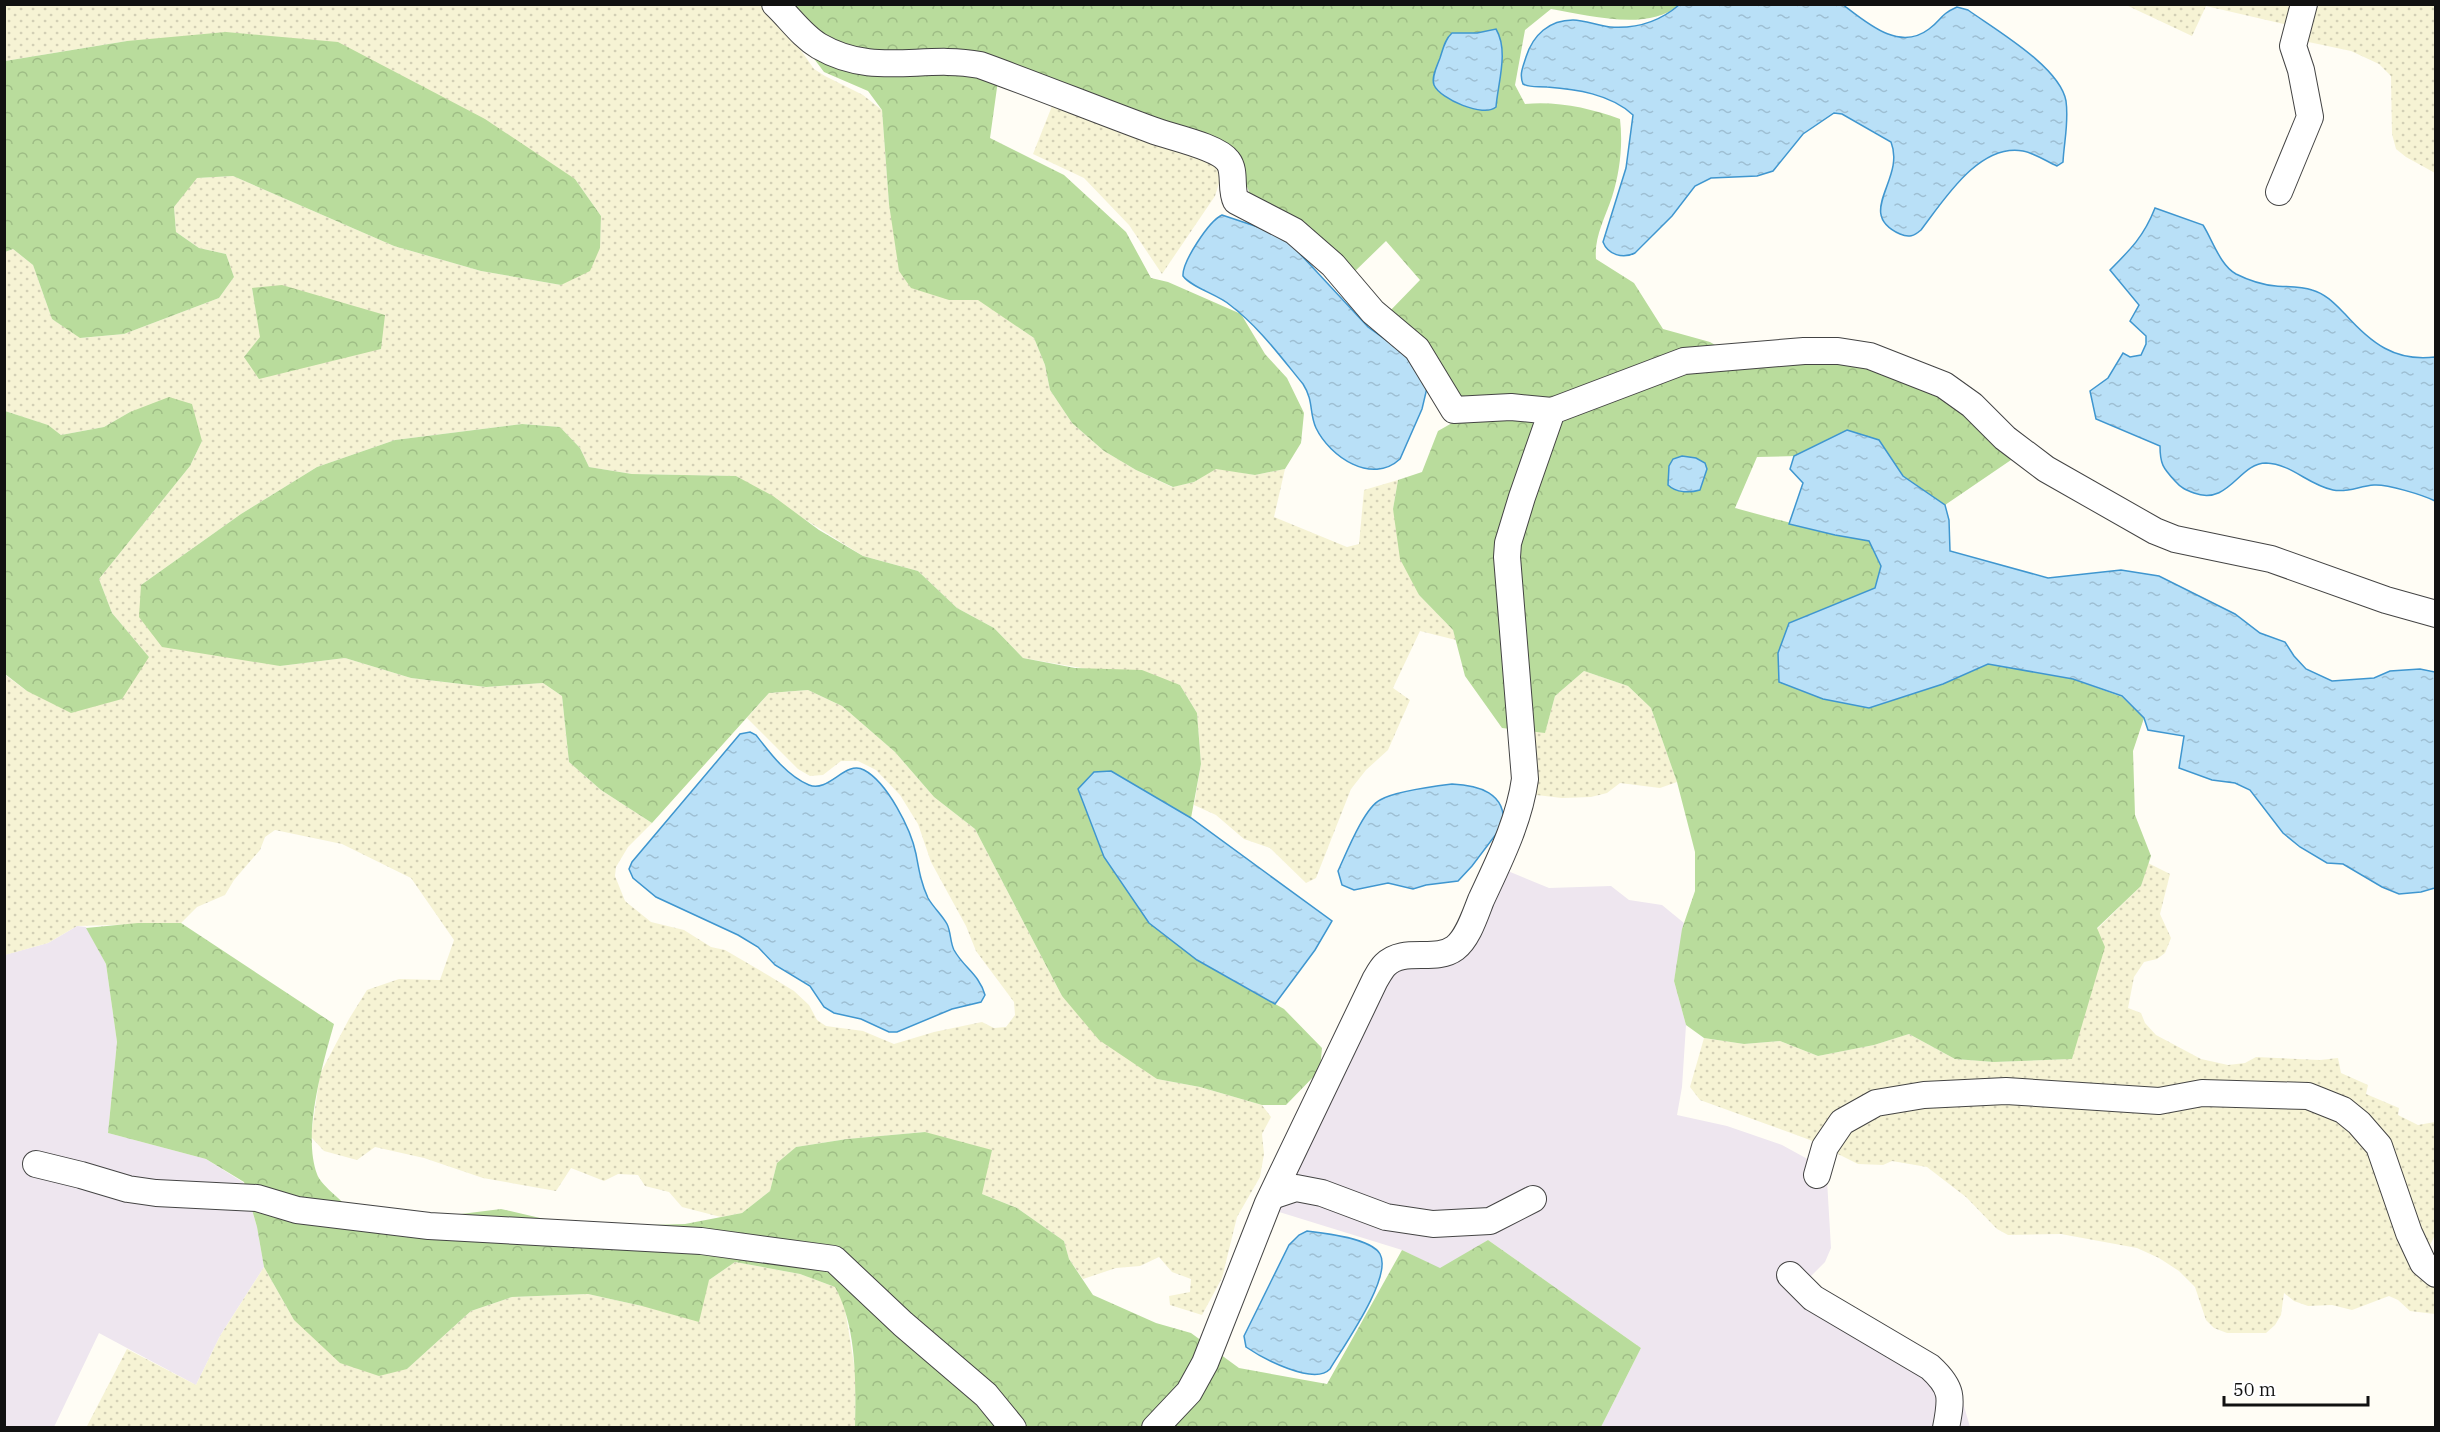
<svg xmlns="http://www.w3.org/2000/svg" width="2440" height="1432" viewBox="0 0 2440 1432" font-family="'IBM Plex Serif',serif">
  <defs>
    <pattern id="farmland-dots" width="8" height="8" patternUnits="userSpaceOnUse" patternTransform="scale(1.5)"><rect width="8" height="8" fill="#f6f3d4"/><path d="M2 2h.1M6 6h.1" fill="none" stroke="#d2cfb5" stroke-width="1.8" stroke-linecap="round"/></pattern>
    <pattern id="forest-crowns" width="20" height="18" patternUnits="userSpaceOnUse" patternTransform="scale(1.5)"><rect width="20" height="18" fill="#b9dc9c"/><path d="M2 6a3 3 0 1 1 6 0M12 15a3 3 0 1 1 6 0" fill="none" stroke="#9ebc85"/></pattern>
    <pattern id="water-ripples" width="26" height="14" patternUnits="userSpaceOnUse" patternTransform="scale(1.5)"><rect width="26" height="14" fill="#b9e0f7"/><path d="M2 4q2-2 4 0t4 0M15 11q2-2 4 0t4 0" fill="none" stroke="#9ebfd3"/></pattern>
  </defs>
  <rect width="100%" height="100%" fill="#fffdf5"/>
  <g fill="#eee6ef">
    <path d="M1503 869 1549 888 1611 886 1629 900 1662 905 1684 923 1674 981 1686 1025 1682 1087 1677 1115 1727 1126 1782 1145 1813 1162 1827 1180 1831 1248 1825 1262 1807 1280 1957 1382 1970 1427H1601L1641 1348 1488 1240 1440 1269 1402 1250 1276 1211 1394 968 1433 962Z"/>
    <path d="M77 926 86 927 106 964 117 1042 108 1133 206 1159 244 1183 257 1227 264 1267 220 1336 196 1385 99 1333 54 1427H5L4 955 48 943Z"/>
  </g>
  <g fill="url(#farmland-dots)" fill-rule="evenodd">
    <path d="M5 4 769 5 814 69 825 76 863 95 882 110 889 204 949 300 978 299 1034 338 1045 365 1050 390 1072 423 1104 451 1136 470 1172 487 1194 482 1216 468 1255 475 1285 469 1274 517 1347 547 1359 544 1364 490 1398 480 1393 509 1419 595 1453 630 1456 640 1420 631 1393 688 1410 700 1388 750 1366 770 1351 789 1316 878 1306 883 1270 848 1244 839 1216 815 1194 805 1201 764 1197 713 1180 685 1023 658 994 628 957 608 918 571 863 556 736 476 632 474 589 467 580 448 560 427 522 424 395 440 317 467 241 514 141 585 280 666 345 658 411 678 486 687 543 683 562 696 569 762 601 790 652 823 628 847 616 867 615 876 625 901 651 922 684 930 711 947 725 950 766 974 794 991 809 1005 817 1020 826 1026 863 1031 894 1044 934 1032 982 1022 994 1028 1006 1027 1015 1015 1014 1002 976 951 966 926 931 862 918 824 900 795 876 770 858 761H841L823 775 810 776 798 769 747 718 769 693 808 690 842 706 895 752 934 797 975 829 1062 996 1157 1079 1200 1087 1262 1105 1271 1117 1262 1134 1264 1154 1260 1177 1237 1217 1222 1278 1202 1315 1170 1305 1169 1296 1190 1292 1191 1279 1172 1272 1159 1257 1140 1266 1116 1268 1083 1279 1069 1259 1064 1241 1017 1208 982 1194 925 1132 847 1139 796 1147 777 1163 770 1191 742 1213 721 1217 682 1207 669 1192 645 1186 638 1175 618 1174 604 1181 571 1168 556 1191 483 1178 424 1158 375 1147 357 1160 324 1151 311 1137 320 1074 349 1019 367 990 399 979 440 980 454 940 411 878 342 844 275 830 265 837 260 850 234 880 225 895 197 907 181 923 77 926 48 943 5 955 4 674 27 691 149 657 112 613 99 579 190 466 202 441 130 412 104 427 61 435 47 425 5 411V252L13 249 33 265 52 319 81 338 124 334 219 298 234 277 226 254 199 248 176 232 174 207 196 178 233 176 394 246 481 271 561 285 600 248 601 216 575 179 127 41 5 61ZM252 289 381 349 244 357 261 337Z"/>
    <path d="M2126 5H2295L2288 25 2206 6 2192 36Z"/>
    <path d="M2309 5H2435V173L2406 157 2396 149 2392 134 2391 76 2379 64 2351 51 2299 40Z"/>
    <path d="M1054 101 1224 167 1215 196 1162 274 1129 225 1084 178 1033 154Z"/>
    <path d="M1584 671 1628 686 1651 708 1677 782 1660 788 1620 783 1607 793 1591 797 1562 798 1528 794 1526 731 1545 732 1555 696Z"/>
    <path d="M2148 863 2170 874 2160 914 2171 938 2165 953 2157 959 2144 962 2134 977 2128 1008 2141 1013 2145 1023 2156 1035 2201 1059 2228 1065 2245 1063 2256 1057 2320 1060 2338 1058 2341 1073 2368 1085 2366 1094 2399 1108 2398 1115 2418 1125 2435 1122V1235L2427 1251 2435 1287V1314L2410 1311 2398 1300 2389 1296 2352 1310 2332 1305 2308 1306 2294 1301 2284 1293 2281 1315 2275 1325 2266 1333H2227L2214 1328 2206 1320 2195 1287 2179 1271 2159 1258 2137 1248 2061 1234 2008 1235 1997 1229 1966 1197 1927 1167 1892 1161 1883 1165 1858 1164 1810 1140 1700 1100 1690 1087 1704 1038 1744 1044 1780 1041 1818 1056 1874 1045 1909 1034 1955 1059 1994 1062 2072 1059 2097 929 2141 886Z"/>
    <path d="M735 1262 800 1274 835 1287 844 1303 856 1376 855 1427 86 1428 127 1349 196 1385 220 1336 264 1267 294 1320 407 1369 471 1311 512 1297 588 1294 642 1306 709 1280Z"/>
  </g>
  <g fill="url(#forest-crowns)">
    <path d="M779 5H1679C1648 32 1588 15 1551 9L1525 30 1515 85 1525 104C1558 101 1589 108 1620 119 1623 145 1620 172 1612 197 1605 218 1594 237 1596 259L1634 283 1663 329 1710 342 1753 367 1821 361 1887 370 1951 402 2011 460 1945 505 1903 477 1879 440 1847 430 1797 456 1757 457 1735 508 1835 535 1869 541 1881 566 1875 588 1789 623 1869 708 1943 684 1988 664 2073 679 2122 697 2144 718 2133 751 2135 815 2151 856 2141 886 2097 928 2105 947 2072 1059 1994 1062 1955 1059 1909 1034 1874 1045 1818 1056 1780 1041 1744 1044 1704 1038 1686 1025 1674 981 1682 929 1695 891V852L1677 782 1651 708 1628 686 1584 671 1555 696 1545 733 1502 728 1465 676 1453 630 1419 595 1400 559 1393 509 1398 480 1422 472 1438 431 1459 419 1387 314 1420 280 1386 241 1350 276 1252 199 1239 167 1000 66 990 138 1064 175 1126 232 1151 278 1168 282 1241 314 1265 354 1287 378 1304 413 1301 443 1285 469 1255 475 1216 469 1194 482 1173 487 1136 470 1104 451 1072 423 1050 390 1045 365 1034 338 978 300H949L911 288 899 271 889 204 882 110 868 91 824 72 797 36Z"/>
    <path d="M226 32 338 42 485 119 575 179 601 216 600 248 590 271 561 285 481 271 394 246 233 176 197 178 174 207 176 232 199 248 226 254 234 277 219 298 124 334 80 338 52 319 33 265 13 249 5 252V61L127 41Z"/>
    <path d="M282 285 385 315 381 349 259 379 244 357 260 337 252 288Z"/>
    <path d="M169 397 192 404 202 441 190 466 99 579 112 613 149 657 122 699 71 713 27 691 5 674V411L48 425 61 435 104 427 130 412Z"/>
    <path d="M522 424 560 427 580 448 589 467 632 474 736 476 773 496 819 530 863 556 918 571 957 608 994 628 1023 658 1075 668 1142 670 1180 685 1197 713 1201 764 1191 818 1111 771 1197 960 1284 1009 1322 1048 1320 1070 1286 1105H1262L1200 1087 1157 1079 1099 1040 1062 996 975 829 934 797 895 752 842 706 808 690 769 693 652 823 601 790 569 762 562 696 543 683 486 687 411 678 345 658 280 666 162 647 139 617 141 585 241 514 317 467 395 440Z"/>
    <path d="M138 923H181L334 1024C323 1063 302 1134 317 1174 320 1184 341 1200 349 1208L445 1216 501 1209 553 1221 612 1226 685 1224 742 1213 770 1191 777 1163 796 1147 847 1139 925 1132 992 1150 982 1194 1017 1208 1064 1241 1069 1259 1093 1295 1156 1323 1191 1333 1239 1368 1327 1384 1402 1250 1440 1268 1488 1240 1641 1348 1601 1427H855C856 1383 857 1327 835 1287L800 1274 735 1262 709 1280 699 1322 642 1306 588 1294 512 1297 471 1311 407 1369 379 1376 340 1363 294 1320 264 1267 257 1227 244 1182 206 1159 108 1133 117 1042 106 964 86 928Z"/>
  </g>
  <g fill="url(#water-ripples)" stroke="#3f96cf" stroke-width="1.5">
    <path d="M1842 4C1867 23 1899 52 1929 29 1942 20 1939 15 1957 7L1968 10C1996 30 2060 67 2066 101 2069 122 2064 142 2063 162L2057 166C2046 161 2034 153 2023 151 1979 143 1944 200 1921 230 1914 236 1909 238 1900 234 1854 213 1906 180 1891 142L1842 114 1834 113 1803 134 1773 171 1757 176 1711 178 1695 186 1672 216 1635 253C1623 259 1608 255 1603 242L1626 168 1633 115C1611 94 1575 89 1547 87 1538 86 1531 88 1523 84 1519 74 1523 67 1526 57 1533 35 1549 20 1573 20 1585 20 1598 26 1610 27 1636 29 1659 22 1679 5Z"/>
    <path d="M1496 29C1509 51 1498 82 1496 107 1484 118 1440 99 1434 85 1431 78 1437 66 1440 58 1443 49 1445 39 1452 33H1477Z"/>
    <path d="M2155 208 2203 225C2213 241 2220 265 2236 274 2248 280 2263 285 2276 286 2287 287 2301 286 2312 290 2326 294 2335 304 2345 314 2371 343 2395 362 2435 357V501C2423 495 2387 484 2374 485 2359 486 2348 493 2333 490 2308 485 2292 464 2266 463 2239 463 2229 506 2194 493 2186 490 2181 488 2175 481 2163 468 2160 464 2160 446L2096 419 2090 391 2108 378 2123 353 2130 357 2141 355 2146 344V336L2130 321 2139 305 2110 270C2131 249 2144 236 2155 208Z"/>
    <path d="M1222 215 1267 230 1290 243 1368 327 1404 353 1427 388 1422 409 1400 459C1372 485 1330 457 1316 428 1309 413 1314 401 1303 384 1280 356 1259 327 1230 305 1217 294 1192 288 1183 276 1182 262 1209 221 1222 215Z"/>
    <path d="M1847 430 1879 440 1903 476 1945 505 1949 520 1950 551 2048 578 2121 570 2159 576 2235 614 2260 633 2285 642 2294 656 2306 669 2332 681 2374 678 2390 671 2420 669 2435 672V888L2421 892 2399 894 2382 887 2343 864 2327 863 2300 847 2283 833 2250 790 2235 783 2212 780 2179 768 2184 736 2148 730 2144 718 2122 696 2073 679 1988 664 1943 684 1869 708 1823 699 1779 682 1778 653 1789 623 1875 588 1881 566 1869 541 1835 535 1789 524 1803 483 1790 469 1794 456Z"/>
    <path d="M1682 456 1696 458 1705 463 1707 469 1700 490C1690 493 1676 493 1668 485L1669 466 1673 459Z"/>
    <path d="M750 732 756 735C770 753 787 776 809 785 829 793 845 760 864 770 887 782 911 829 916 854 919 870 921 883 928 898 933 907 942 915 947 924 951 932 950 942 954 950 964 968 979 974 985 995L981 1002 952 1009 897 1032H889L861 1019 834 1013 824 1007 810 986 775 965 758 947 738 935 656 897 633 878 629 869 632 862 740 734Z"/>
    <path d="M1111 771 1191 818 1332 921 1315 950 1275 1004 1197 960 1149 923 1104 857 1078 789 1094 772Z"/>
    <path d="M1452 784C1478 785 1507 793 1503 825L1472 866 1458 881 1426 885 1413 889 1388 883 1354 890 1342 885 1338 871C1346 854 1364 808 1380 800 1393 792 1436 786 1452 784Z"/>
    <path d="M1307 1231C1324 1233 1371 1238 1380 1254 1393 1277 1343 1347 1330 1369 1314 1386 1262 1358 1246 1347L1244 1336 1289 1245 1299 1235Z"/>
  </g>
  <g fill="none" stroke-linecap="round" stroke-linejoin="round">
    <g stroke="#444" stroke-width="28">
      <g id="minor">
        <path d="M775 4C790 18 802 36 819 46 874 78 922 54 980 65 1038 86 1095 109 1152 130 1170 137 1217 146 1228 161 1236 171 1230 189 1236 201L1294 231 1333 265 1373 312 1417 349 1454 410 1511 407 1552 411"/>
        <path d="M2279 192 2310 117 2301 70 2293 46 2304 4"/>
        <path d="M36 1164 81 1175 128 1189 156 1193 257 1198 297 1210 429 1226 701 1241 834 1259 903 1324 986 1395 1013 1428"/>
        <path d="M1817 1175 1825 1147 1842 1122 1876 1103 1924 1095 2006 1091 2159 1101 2202 1093 2308 1096 2343 1110 2359 1123 2379 1146 2409 1233 2423 1263 2436 1274"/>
        <path d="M1272 1196 1296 1188 1322 1193 1386 1217 1433 1224 1490 1221 1533 1199"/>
        <path d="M1790 1275 1813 1298 1930 1367C1953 1388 1952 1397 1946 1428"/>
        <path d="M1155 1428 1189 1392 1205 1363 1268 1203 1375 980C1378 975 1381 969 1385 965 1404 946 1435 963 1455 948 1468 938 1475 915 1481 900 1499 861 1519 822 1525 779L1507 557 1508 543 1522 497 1552 411 1684 361 1804 351H1838L1870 356 1944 385 1972 405 2005 438 2046 469 2155 531 2175 539 2271 559 2386 600 2436 614"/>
      </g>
    </g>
    <use href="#minor" stroke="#fff" stroke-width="26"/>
  </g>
  <rect width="2440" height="1432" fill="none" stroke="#111111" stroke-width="12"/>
  <path d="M2224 1396v9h144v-9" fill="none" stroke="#111111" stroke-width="3"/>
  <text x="2233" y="1396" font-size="18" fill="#111111" stroke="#ffffff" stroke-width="4.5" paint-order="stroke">50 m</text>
</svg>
